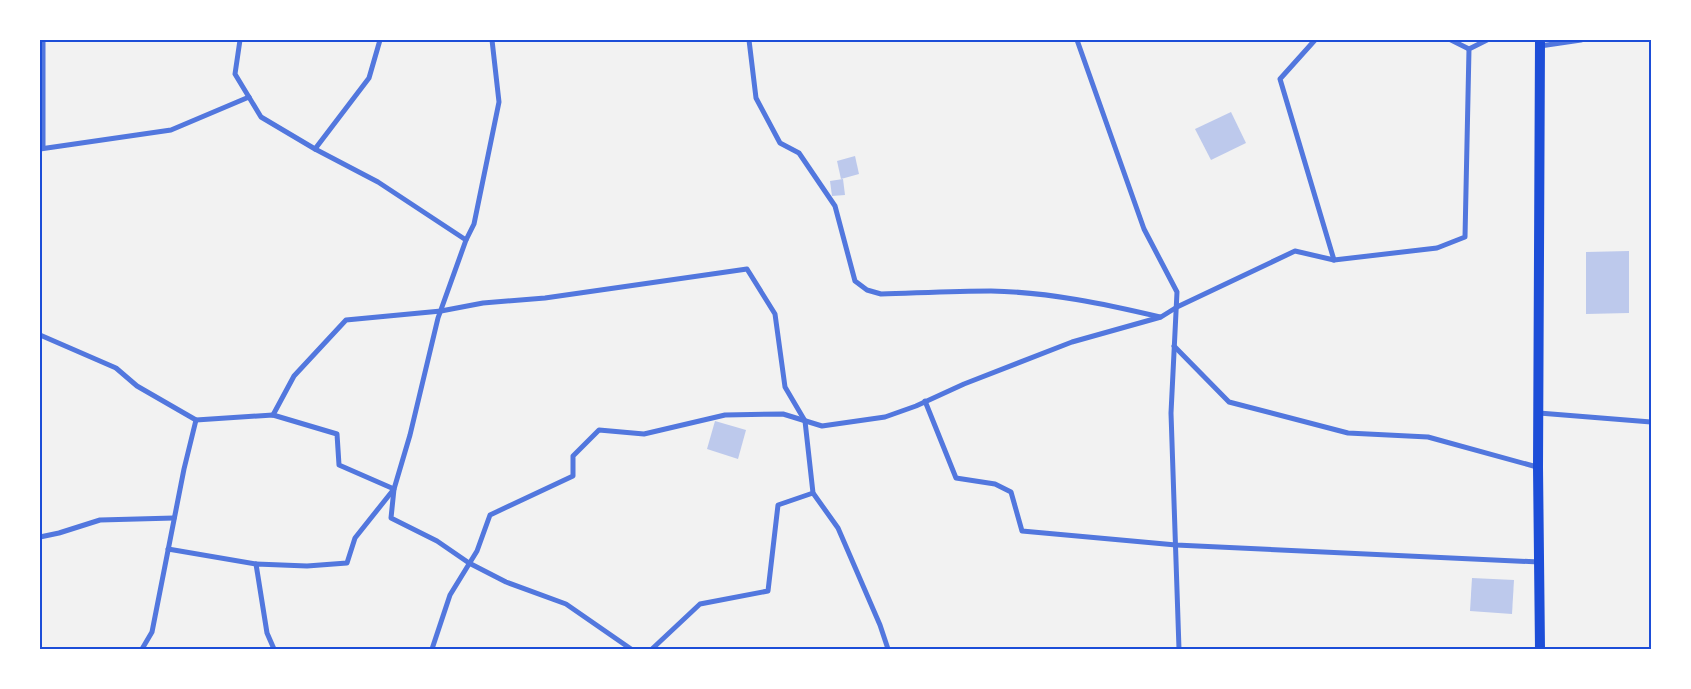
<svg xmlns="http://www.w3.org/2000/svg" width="1691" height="689" viewBox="0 0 1691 689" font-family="Literata,serif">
  <rect width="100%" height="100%" fill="#f2f2f2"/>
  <g fill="#bdc9ec">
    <path d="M1231 112 1246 143 1211 160 1195 129Z"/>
    <path d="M855 156 859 174 841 179 837 161Z"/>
    <path d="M843 179 845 195 832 196 830 181Z"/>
    <path d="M1629 251V313L1586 314V252Z"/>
    <path d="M715 421 746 430 738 459 707 449Z"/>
    <path d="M1472 578 1514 580 1512 614 1470 611Z"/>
  </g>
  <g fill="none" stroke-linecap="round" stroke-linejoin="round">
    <g stroke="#5277de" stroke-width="5">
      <path d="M240 40 235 74 261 117 315 149 378 182 466 240 438 318 410 435 394 489 355 538 347 563 307 566 256 564 267 633 274 649"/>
      <path d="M749 40 756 98 780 143 799 153 835 206 855 281 867 290 881 294C917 293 954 291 991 291 1048 292 1105 304 1160 317"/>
      <path d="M1077 40 1144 229 1177 292 1171 413 1179 649"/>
      <path d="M1315 40 1280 79 1334 260"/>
      <path d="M1451 40 1469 49"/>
      <path d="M1540 46 1581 40"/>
      <path d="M43 148V40"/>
      <path d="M40 149 171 130 249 97"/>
      <path d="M315 149 369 78 380 40"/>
      <path d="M466 240 474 224 499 102 492 40"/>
      <path d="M40 335 116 368 137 386 196 420 273 415 337 434 339 465 394 489 391 518 437 541 469 563 506 582 566 604 631 649"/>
      <path d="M1174 346 1229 402 1348 433 1428 437 1537 467"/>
      <path d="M925 401 956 478 995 484 1011 492 1022 531 1176 545 1539 562"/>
      <path d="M1539 413 1651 422"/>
      <path d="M273 415 294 376 346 320 441 311 483 303 545 298 747 269 775 314 785 387 805 421 813 493 838 528 880 625 888 649"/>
      <path d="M40 537 59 533 100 520 174 518"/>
      <path d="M168 549 256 564"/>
      <path d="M142 649 152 632 184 469 196 420"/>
      <path d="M432 649 450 595 477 551 490 515 573 476V456L599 430 644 434 725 415 783 414 822 426 885 417 916 406 964 384 1072 342 1161 317 1177 307 1295 251 1334 260 1437 248 1465 237 1469 49 1487 40"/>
      <path d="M652 649 700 604 768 591 778 505 813 493"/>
    </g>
    <path stroke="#1d4ed8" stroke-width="10" d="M1540 649 1538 467 1540 40"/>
  </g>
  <rect width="1691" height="689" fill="none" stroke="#ffffff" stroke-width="82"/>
  <rect x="41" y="41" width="1609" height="607" fill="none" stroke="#1d4ed8" stroke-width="2"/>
</svg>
